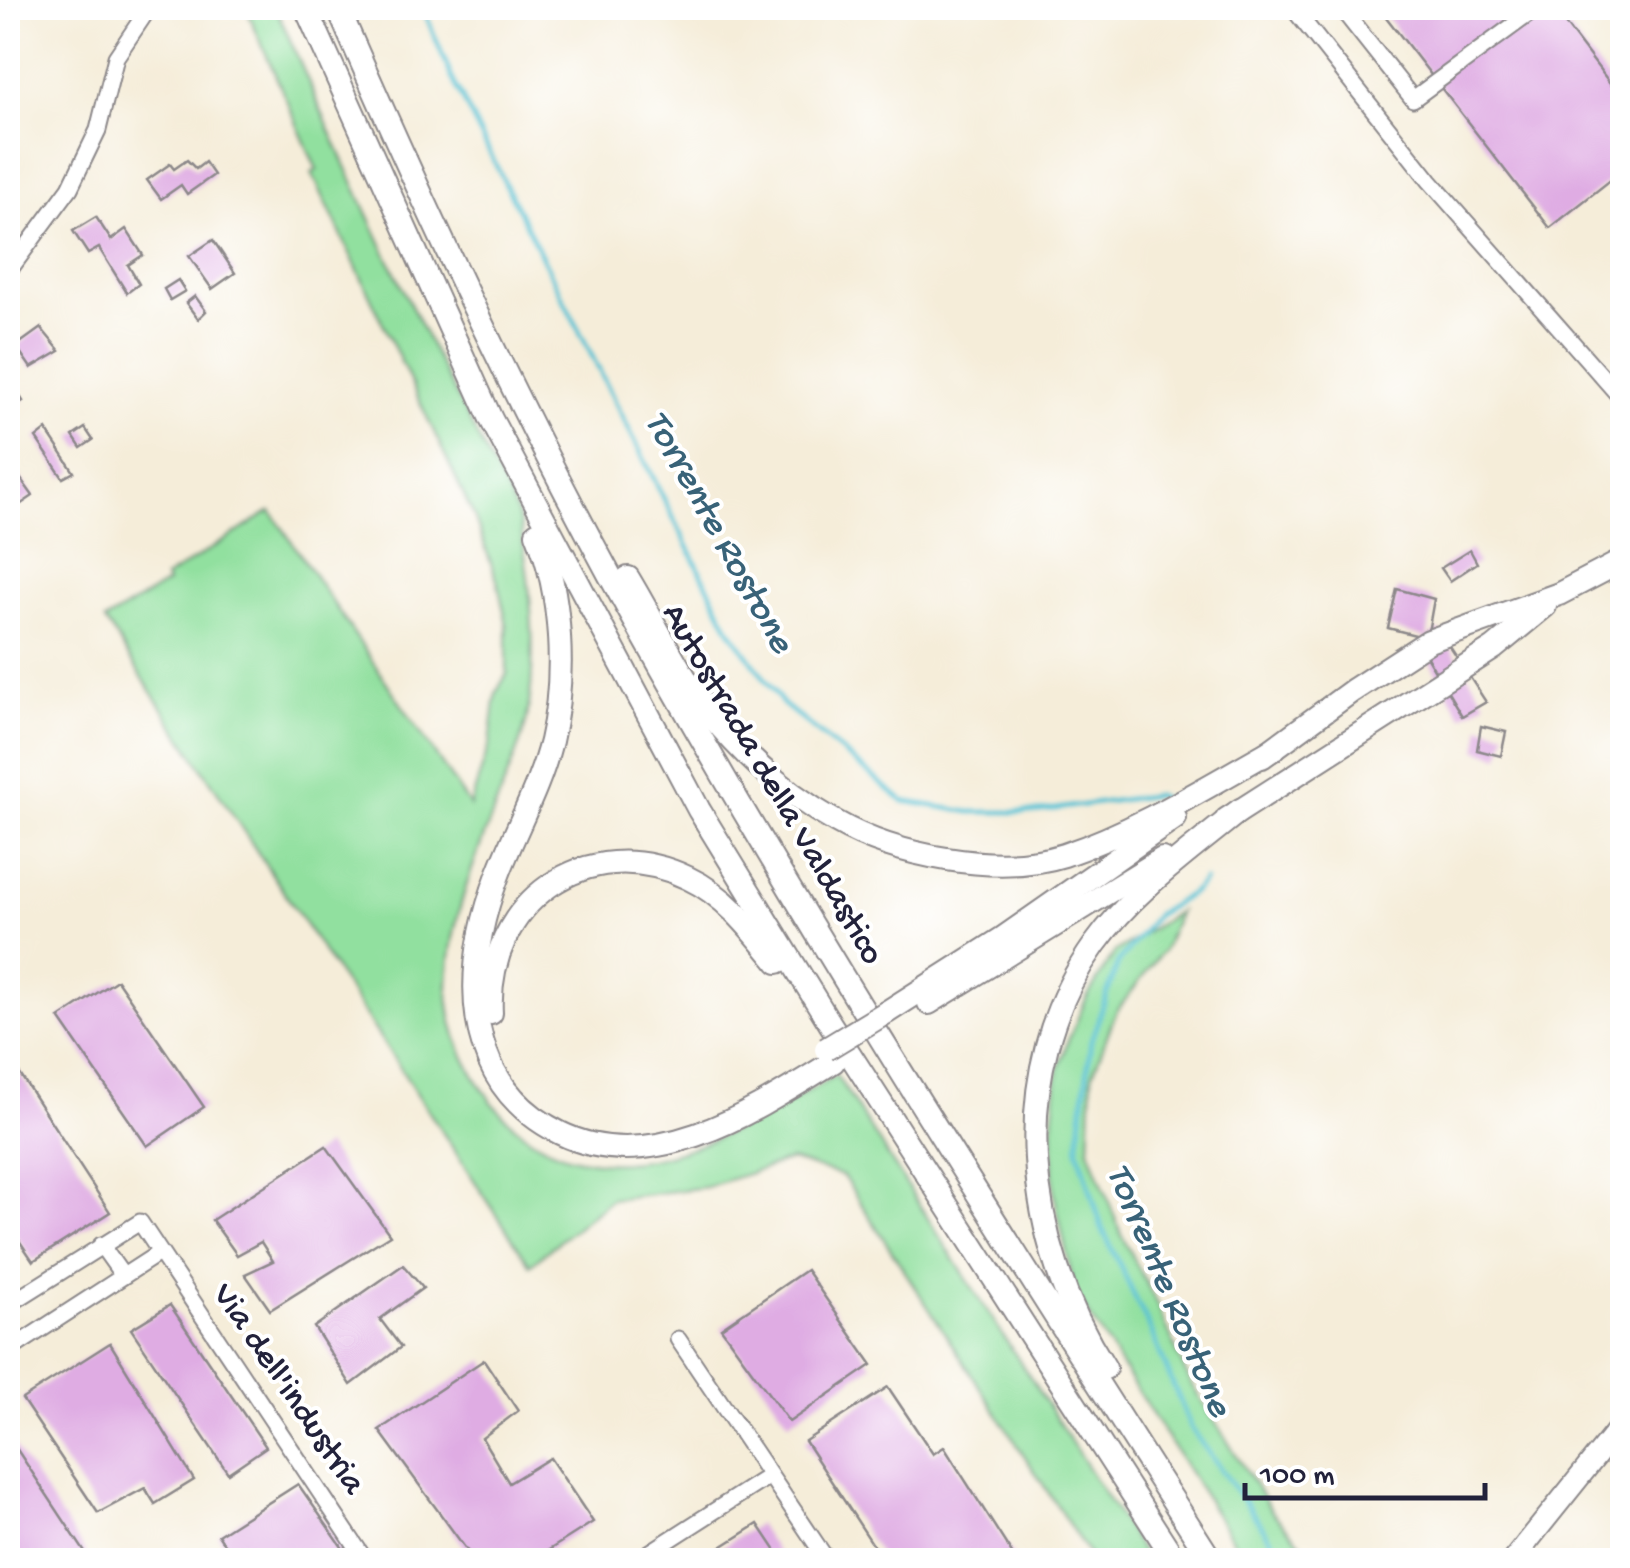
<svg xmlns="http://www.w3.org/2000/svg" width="1630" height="1568" viewBox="0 0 1630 1568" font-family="'Gochi Hand',sans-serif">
  <rect width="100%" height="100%" fill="#fff"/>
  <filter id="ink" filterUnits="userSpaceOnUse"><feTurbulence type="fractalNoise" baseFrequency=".01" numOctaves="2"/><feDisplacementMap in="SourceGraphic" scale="20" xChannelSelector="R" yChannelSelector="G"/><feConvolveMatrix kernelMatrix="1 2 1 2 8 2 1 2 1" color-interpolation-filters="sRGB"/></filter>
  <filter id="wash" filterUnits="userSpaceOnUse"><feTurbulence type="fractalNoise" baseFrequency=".0048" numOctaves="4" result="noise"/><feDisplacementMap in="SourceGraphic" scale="40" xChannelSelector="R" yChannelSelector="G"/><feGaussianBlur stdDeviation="2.25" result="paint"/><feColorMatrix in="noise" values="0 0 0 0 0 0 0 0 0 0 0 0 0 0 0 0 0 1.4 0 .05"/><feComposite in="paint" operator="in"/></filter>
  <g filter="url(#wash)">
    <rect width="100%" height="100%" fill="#f5edd9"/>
    <g fill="#91e09f" stroke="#5a816d" stroke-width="2.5">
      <path d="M246 8H276C325 120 374 232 429 342 450 384 472 426 493 467 502 485 516 505 520 524 531 586 538 656 527 718 522 741 512 763 504 785 479 850 449 916 448 987 448 1031 466 1068 492 1102 588 1223 734 1135 836 1075L1147 1560H1092L843 1176 791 1160 706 1187 611 1199 530 1265 105 621 167 583 165 578 271 511 470 806 490 743 496 693 507 674V625L497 580 475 519 312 173 317 170Z"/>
      <path d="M1179 911 1164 949 1116 1012 1092 1076 1089 1149 1121 1234 1157 1304 1189 1381 1273 1513 1316 1560H1245L1075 1293 1054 1194 1053 1122 1058 1070 1067 1043 1086 999 1114 953Z"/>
    </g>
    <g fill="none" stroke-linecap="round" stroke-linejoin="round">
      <g stroke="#58c2d3" stroke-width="5">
        <path d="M423 8 452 78 730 630 783 704 903 801 970 812H1034L1156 795 1166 800"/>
        <path d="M1204 880 1195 891 1156 915 1118 963 1091 1040 1078 1149 1102 1228 1151 1331 1191 1428 1286 1560"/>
      </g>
    </g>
    <g id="blocks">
      <g fill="#dface3">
        <path d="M1379 8H1553L1622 99V171L1550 228Z"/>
        <path d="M187 160 196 169 205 162 214 175 187 194 181 185 161 199 147 180 170 164 174 169Z"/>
        <path d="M96 217 111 240 126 229 143 255 128 265 139 284 127 293 99 248 88 254 73 231Z"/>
        <path d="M213 240 235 273 212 289 189 256Z"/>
        <path d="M178 280 185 291 170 300 164 289Z"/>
        <path d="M195 296 206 311 198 319 186 303Z"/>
        <path d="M41 328 60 351 31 368 16 346Z"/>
        <path d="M8 377 23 401 10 409 8 408Z"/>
        <path d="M85 428 93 440 81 448 73 436Z"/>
        <path d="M46 430 74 472 63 478 36 438Z"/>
        <path d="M8 461 33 496 8 513Z"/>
        <path d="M1470 550 1477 563 1450 581 1441 568Z"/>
        <path d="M1397 589 1434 599 1427 638 1388 628Z"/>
        <path d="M1439 630 1486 702 1462 716 1419 644Z"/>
        <path d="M1481 726 1506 732 1501 756 1477 750Z"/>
        <path d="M117 980 204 1107 147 1146 59 1018Z"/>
        <path d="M12 1062 110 1212 33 1261 8 1224V1064Z"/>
        <path d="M326 1146 390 1235 270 1310 245 1274 273 1261 261 1242 237 1255 212 1220Z"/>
        <path d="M403 1265 423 1288 380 1319 401 1347 351 1385 314 1327Z"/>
        <path d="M806 1270 872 1365 789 1422 721 1328Z"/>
        <path d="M170 1305 266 1447 228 1473 131 1329Z"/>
        <path d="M110 1343 194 1480 155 1504 145 1488 98 1513 22 1399Z"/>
        <path d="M484 1360 518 1411 482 1438 509 1483 550 1458 593 1522 533 1560H474L379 1430Z"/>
        <path d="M888 1387 933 1454 944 1447 1016 1560H883L805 1441Z"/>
        <path d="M10 1439 90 1560H8V1441Z"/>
        <path d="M298 1484 351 1560H235L218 1535Z"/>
        <path d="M758 1524 782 1560H701Z"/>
      </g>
    </g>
  </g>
  <g filter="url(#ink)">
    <use href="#blocks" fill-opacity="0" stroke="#8c888a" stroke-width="2.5"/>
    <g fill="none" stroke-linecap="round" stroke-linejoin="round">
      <g stroke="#8c888a" stroke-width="19">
        <g id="minor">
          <path d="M1293 8 1430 181 1622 399"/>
          <path d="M1341 8 1413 99 1537 8"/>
          <path d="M8 272 70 188 98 130 116 57 149 8"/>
          <path d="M101 1245 123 1276"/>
          <path d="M8 1305 140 1222 365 1560"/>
          <path d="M678 1339 827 1560"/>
          <path d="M8 1351 159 1253"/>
          <path d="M638 1560 769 1476"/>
        </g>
      </g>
      <g stroke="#8c888a" stroke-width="24">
        <path id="major" d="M1513 1560 1622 1424"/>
      </g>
      <g stroke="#8c888a" stroke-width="26">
        <g id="highway">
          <path d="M306 8 491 419 699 810 831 1025 1175 1560"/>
          <path d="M338 8C421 199 509 390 609 574 794 912 1003 1235 1211 1560"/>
          <path d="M537 533C562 594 566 677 551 741 539 789 515 830 498 875 463 968 458 1082 560 1133 653 1179 757 1109 833 1062"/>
          <path d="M628 578C653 619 681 678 710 714 745 757 788 795 836 822 895 856 998 876 1064 855 1138 830 1206 787 1274 749"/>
          <path d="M1262 757 1352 691 1429 641 1559 594 1622 561"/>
          <path d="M1227 819 1494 648 1545 606"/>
          <path d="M929 1003 1162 859"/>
          <path d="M887 1012 1003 938 1175 818"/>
          <path d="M491 1013C485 903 586 829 688 878 725 895 753 931 778 962"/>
          <path d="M1105 1368C1025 1244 1004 1070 1095 944 1134 890 1189 852 1240 810"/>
        </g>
      </g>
      <use href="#minor" stroke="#fff" stroke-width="15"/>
      <use href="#major" stroke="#fff" stroke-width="20"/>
      <use href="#highway" stroke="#fff" stroke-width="22"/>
      <g stroke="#8c888a" stroke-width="26" stroke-linecap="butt">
        <path id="highway-bridge" d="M826 1049 887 1012"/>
      </g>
      <use href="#highway-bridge" stroke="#fff" stroke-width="22"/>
    </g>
  </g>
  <g text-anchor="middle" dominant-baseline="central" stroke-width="8" stroke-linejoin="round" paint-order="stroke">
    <g font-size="35" fill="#22223b" stroke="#fff">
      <text transform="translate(771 785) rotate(60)">Autostrada della Valdastico</text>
      <text transform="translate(287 1390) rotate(56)">Via dell'industria</text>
    </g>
    <g font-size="38" font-style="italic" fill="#386278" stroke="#fff">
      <text transform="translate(717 533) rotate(61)">Torrente Rostone</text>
      <text transform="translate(1167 1291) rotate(67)">Torrente Rostone</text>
    </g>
  </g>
  <rect width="1630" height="1568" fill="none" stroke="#fff" stroke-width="40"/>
  <path d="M1245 1483v15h240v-15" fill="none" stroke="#22223b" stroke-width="5"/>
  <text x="1260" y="1483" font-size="30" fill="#22223b" stroke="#ffffff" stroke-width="8" paint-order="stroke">100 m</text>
</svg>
